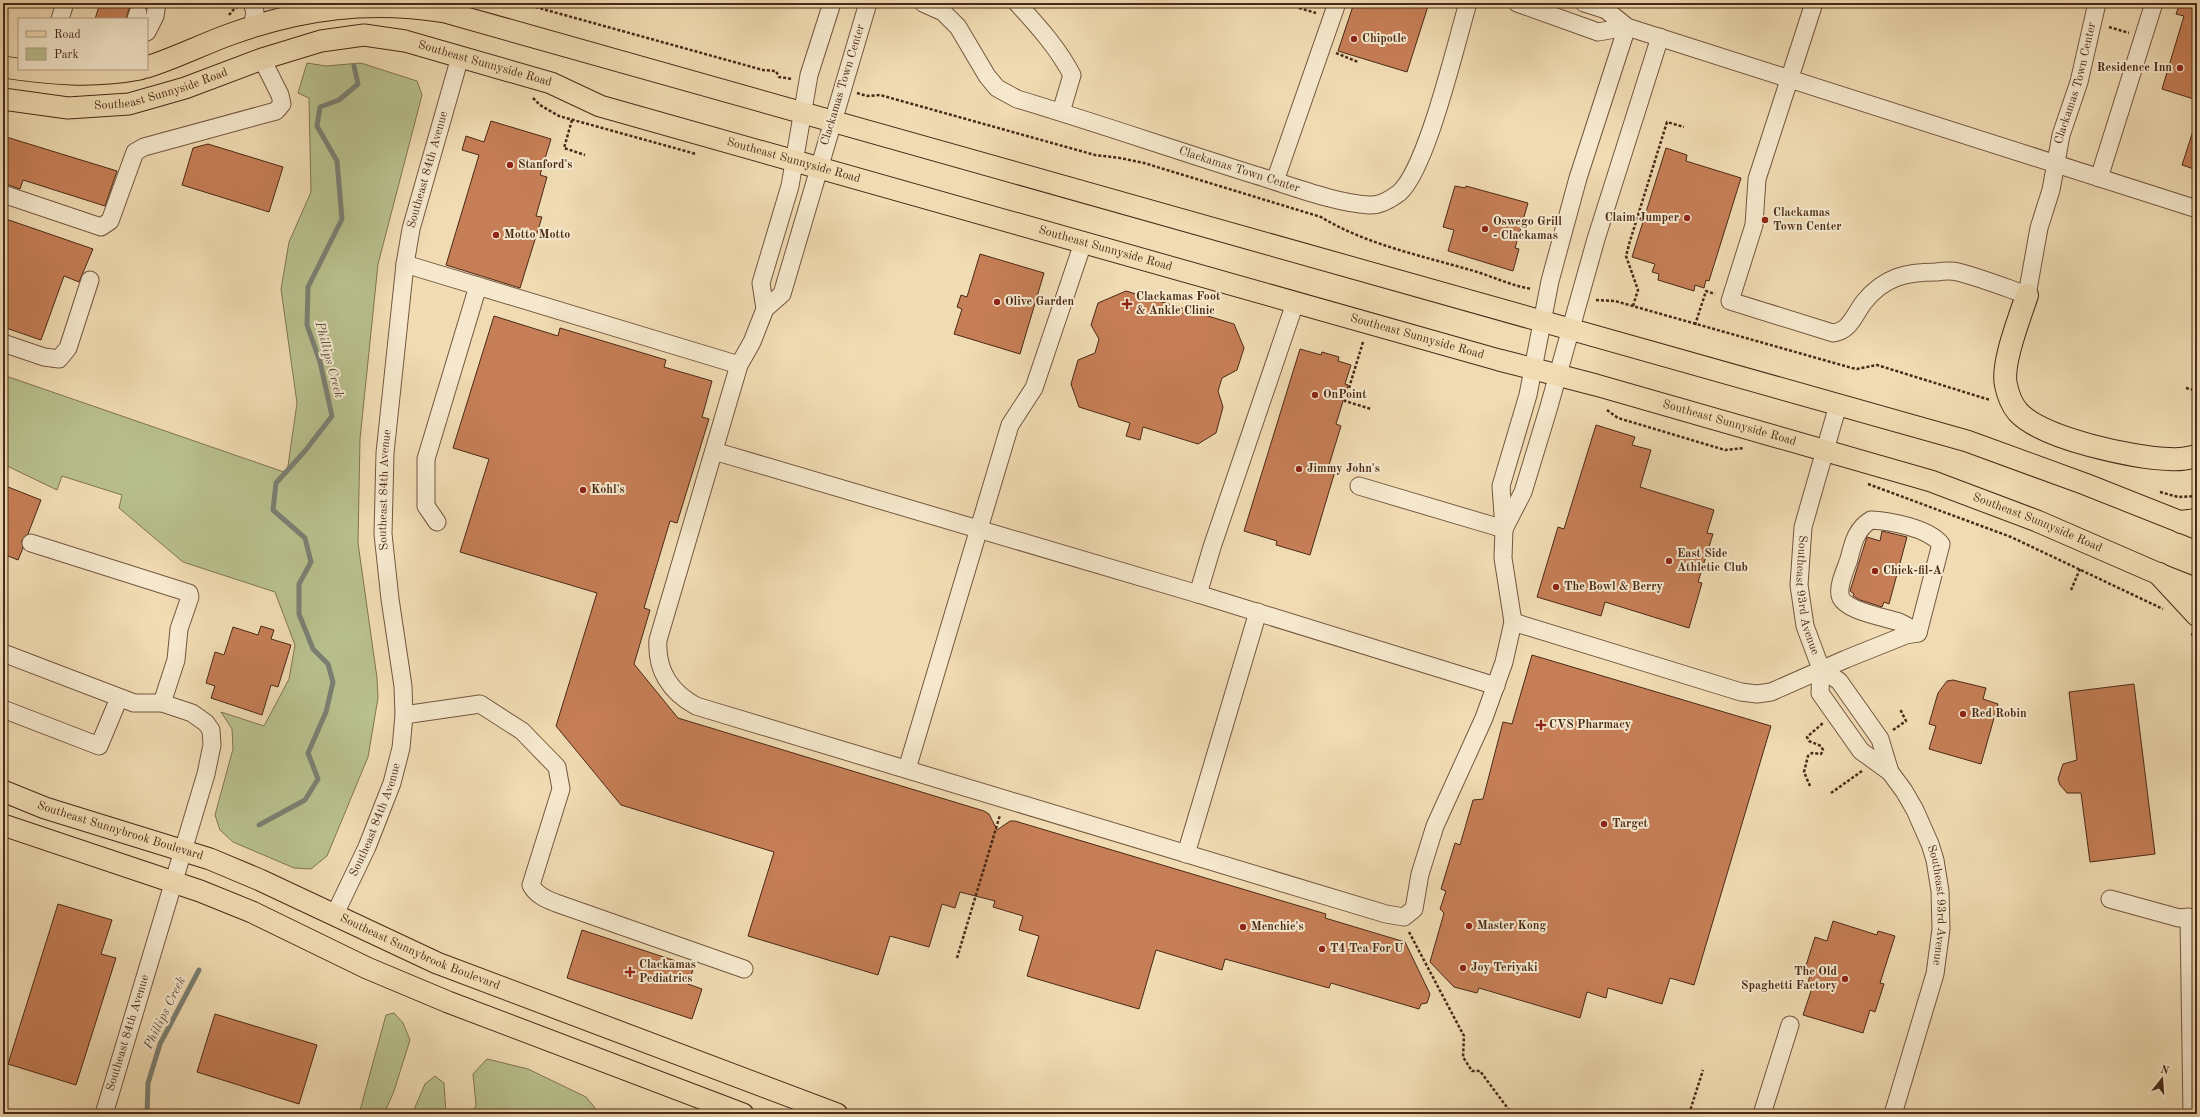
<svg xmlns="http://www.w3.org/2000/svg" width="2200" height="1117" viewBox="0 0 2200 1117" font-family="'Old Standard TT',serif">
  <rect width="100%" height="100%" fill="#f0dbb2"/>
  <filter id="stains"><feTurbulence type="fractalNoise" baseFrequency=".005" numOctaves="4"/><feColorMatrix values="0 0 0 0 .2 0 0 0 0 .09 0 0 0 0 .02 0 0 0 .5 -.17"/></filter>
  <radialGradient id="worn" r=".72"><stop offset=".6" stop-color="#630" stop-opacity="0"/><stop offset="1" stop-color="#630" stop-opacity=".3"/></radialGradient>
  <g fill="#b8c08d" stroke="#817452">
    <path d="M307 63 326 66 361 63 417 81 422 95 378 264 360 439 358 543 377 678 378 698 368 757 327 856 311 869 294 868 233 842 220 830 215 815 233 749 232 729 221 712 264 726 289 679 295 645 275 592 183 562 119 508 122 495 62 476 57 490 3 464V375L287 473 297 403 281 289 289 242 311 192 309 98 298 93Z"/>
    <path d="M394 1013 403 1023 410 1040 394 1091 384 1114H359L386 1015Z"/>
    <path d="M487 1059 528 1069 586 1097 600 1114H472L476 1105 473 1074Z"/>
    <path d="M435 1076 444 1083 446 1114H412L425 1084Z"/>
  </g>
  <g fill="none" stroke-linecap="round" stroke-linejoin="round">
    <g stroke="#7b8073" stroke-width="5">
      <path d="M259 825 305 800 318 779 308 753 326 712 333 682 328 664 313 649 299 614V584L311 562 305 538 273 510 276 483 305 451 332 416 320 362 307 325 308 287 342 219 337 161 317 126 320 107 339 100 358 84 354 66"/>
      <path d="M147 1114 148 1083 160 1044 199 970"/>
    </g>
  </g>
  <g fill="#c67e56" stroke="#4a2917">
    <path d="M100 3H135L129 9 126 19H95Z"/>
    <path d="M1354 3H1429L1407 72 1338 51Z"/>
    <path d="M2180 3H2197V100L2162 89 2184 16 2176 14Z"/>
    <path d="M491 121 551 139 540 175 547 177 536 216 542 217 520 288 446 265 479 155 462 150 466 136 484 142Z"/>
    <path d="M2194 128 2197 129V170L2182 165Z"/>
    <path d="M3 136 117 171 105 206 23 180 20 189 3 183Z"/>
    <path d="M208 144 283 167 269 212 182 185 193 148Z"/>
    <path d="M1666 148 1687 155 1686 161 1741 178 1709 281 1706 280 1704 288 1695 285 1694 291 1658 280 1659 274 1652 272 1655 264 1632 257Z"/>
    <path d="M1455 186 1465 188 1466 186 1528 203 1515 248 1519 249 1513 271 1448 251 1454 230 1443 227Z"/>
    <path d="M3 218 93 249 79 282 64 276 41 340 3 327Z"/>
    <path d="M980 254 1044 273 1020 354 954 334 962 309 957 307 961 295 967 297Z"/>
    <path d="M1126 291 1234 324 1244 348 1237 370 1222 378 1218 391 1223 407 1216 433 1198 444 1143 427 1140 440 1126 436 1130 423 1079 407 1071 384 1078 360 1095 353 1099 339 1091 325 1098 303Z"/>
    <path d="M494 316 558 336 560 328 666 360 664 367 712 381 702 417 709 419 677 523 670 521 644 608 650 610 634 664 678 718 984 811 989 814 997 830 1010 821H1015L1326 914 1325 918 1405 942 1430 994 1427 1003 1421 1004 1419 1009 1331 983 1329 988 1225 959 1222 970 1156 950 1139 1009 1027 976 1039 936 1019 930 1023 916 993 907 995 901 960 892 955 908 942 904 929 947 890 936 878 975 748 936 774 852 621 805 556 726 597 593 460 552 489 459 453 448Z"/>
    <path d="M1300 349 1321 355 1322 352 1339 357 1338 361 1351 365 1345 384 1348 385 1336 424 1341 426 1329 465 1336 468 1310 555 1276 545 1277 541 1244 531Z"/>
    <path d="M1596 425 1635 437 1632 445 1651 450 1640 487 1714 510 1707 533 1713 534 1698 582 1702 583 1689 628 1605 602 1601 616 1537 597 1558 527 1564 529Z"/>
    <path d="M3 485 41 500 28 534 22 540 23 548 18 560 3 554Z"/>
    <path d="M1882 531 1907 537 1889 604 1884 602 1882 607 1860 600 1853 596 1854 594 1850 591 1867 537 1880 541Z"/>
    <path d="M261 626 274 630 271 639 291 645 278 687 271 685 262 715 211 698 215 686 206 683 215 652 224 655 233 627 258 635Z"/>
    <path d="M1532 655 1771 726 1694 985 1670 978 1662 1004 1608 988 1606 998 1587 992 1580 1018 1479 988 1477 993 1454 987 1430 962 1444 913 1440 909 1446 891 1441 889 1455 843 1460 845 1473 800 1483 799 1503 722 1512 724Z"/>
    <path d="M1953 680 1986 688 1983 699 1998 704 1981 764 1929 749 1936 726 1929 724 1938 693 1947 681Z"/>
    <path d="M2134 684 2155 854 2090 862 2081 793H2067L2060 785 2058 779 2063 764 2077 760 2069 692Z"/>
    <path d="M58 904 112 920 101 954 116 958 76 1085 8 1064Z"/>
    <path d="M1833 921 1877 935 1878 931 1895 936 1880 983 1884 984 1875 1012 1870 1010 1863 1033 1803 1015 1812 988 1807 987 1810 975 1804 972 1815 937 1827 941Z"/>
    <path d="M582 930 694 967 688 984 702 989 692 1019 567 978Z"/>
    <path d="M215 1014 317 1045 299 1104 197 1072Z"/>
  </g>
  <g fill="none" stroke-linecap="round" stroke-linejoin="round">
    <g stroke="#74563e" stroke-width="19">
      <g id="minor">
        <path d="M252 3 255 12 252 27"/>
        <path d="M868 3 782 294 765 309 752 342 739 365 658 640C656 670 670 692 696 706L1386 914 1404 917 1414 909 1420 874 1435 826 1484 718 1504 662 1513 622 1503 558 1504 529 1501 486 1528 395 1550 281 1578 178 1627 27"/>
        <path id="s1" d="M923 3 943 12 958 27 987 76 997 88 1017 99C1097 123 1175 150 1255 175 1289 185 1334 203 1369 205 1379 206 1391 199 1399 193 1427 169 1456 43 1468 3"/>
        <path d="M1017 3C1037 25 1058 48 1072 75L1061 112"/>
        <path d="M1517 3 1598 32 1627 27"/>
        <path d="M1584 3 1606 10 1627 27 2197 209"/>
        <path id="s2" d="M1814 3 1757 179 1754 225 1730 301 1833 333C1850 331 1854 315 1864 302 1884 277 1906 272 1936 272 1943 271 1951 270 1958 272 1981 278 2004 287 2027 295L2039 228 2051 190 2061 135 2079 82 2097 3"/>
        <path d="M60 19 65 3"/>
        <path d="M136 19 138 13"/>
        <path d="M147 32 155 16 157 3"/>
        <path d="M2099 178 2154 3"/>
        <path d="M1275 181 1337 3"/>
        <path d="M3 194 101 227 110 221 135 152 144 147 276 111 282 104 280 95 262 59"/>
        <path d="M405 264 739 365"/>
        <path d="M1295 303 1212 547 1198 594 1496 686"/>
        <path d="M765 309 761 283 790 186 809 75 832 3"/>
        <path d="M3 343 44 357 59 359 68 348 90 280"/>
        <path id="s3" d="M1838 405 1803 527 1799 585 1805 626 1821 669 1820 693 1861 751 1890 772 1904 791 1915 810 1930 844 1935 860 1940 891 1941 929 1935 974 1893 1114"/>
        <path d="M714 451 1198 594"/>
        <path d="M1359 486 1504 529"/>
        <path d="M1871 520C1891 521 1928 528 1941 544L1918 633C1912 629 1906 625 1899 622 1885 617 1843 611 1840 595 1838 584 1846 569 1849 559 1853 543 1856 529 1871 520Z"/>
        <path d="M437 522 426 506V459L478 286"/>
        <path d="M1504 529 1523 492 1548 410 1596 239 1660 37"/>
        <path d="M31 543 189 593 190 597 179 629 176 660 162 703"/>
        <path d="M1513 622 1741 692 1757 694 1771 692 1846 659 1906 635 1918 633"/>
        <path d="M3 653 134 703H162L192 713 206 723 211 730 212 745 206 774 104 1114"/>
        <path d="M1821 669 1839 681 1880 739 1890 772"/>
        <path d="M3 709 99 746 119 698"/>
        <path d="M404 715 480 704 522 731 557 767 561 789 531 885C536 895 546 899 556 903L744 969"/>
        <path d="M907 769 1010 425 1034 388 1083 243"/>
        <path d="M1186 854 1258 612"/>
        <path d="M2110 899 2179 918 2189 917 2192 1114"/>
        <path id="s4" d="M334 916 367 847 392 783 401 748 404 715 403 686 390 599 383 534 385 453 405 264 411 229 460 57"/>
        <path d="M1762 1114 1790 1025"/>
      </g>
    </g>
    <g stroke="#4a2917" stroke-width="23">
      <g id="major">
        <path d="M3 67C50 74 93 78 140 69"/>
        <path d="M147 67C176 58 203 44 231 34 303 8 370 0 445 12L1967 441 2085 484 2196 528"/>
        <path id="s5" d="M3 99 68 108 129 104 185 88 262 59 321 41 364 35 405 41 551 83 600 106 1499 360 1596 385 1931 481 2037 521 2159 574 2197 589"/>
        <path id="s6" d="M3 791 45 808 210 859 260 880 437 963 837 1114"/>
        <path d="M3 825 200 891 252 912 367 968 448 1002 743 1114"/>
      </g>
    </g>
    <g stroke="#4a2917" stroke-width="24">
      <g id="highway">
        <path d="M2027 295C2020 317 2001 364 2006 385 2008 395 2012 405 2018 412 2043 439 2134 458 2170 459 2179 460 2189 458 2197 456"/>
        <path d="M2181 522 2197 520"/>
        <path d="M2159 574 2197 615"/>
      </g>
    </g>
    <g stroke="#4a2917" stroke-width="2.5" stroke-dasharray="3 2" stroke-linecap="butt">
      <path d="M521 3 763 70 776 71 779 77 792 79"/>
      <path d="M1299 8 1316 13"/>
      <path d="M229 15 233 10 237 8"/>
      <path d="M2109 27 2129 33"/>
      <path d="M1336 53 1358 62"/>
      <path d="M857 93 867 96 880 95 1095 155 1120 158 1144 163 1321 217C1367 245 1423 256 1474 271 1494 277 1512 286 1532 289"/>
      <path d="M533 98 540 105 559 116 696 154"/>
      <path d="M572 120 564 148 585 155"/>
      <path d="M1596 300 1615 301 1852 368 1857 369 1877 365 1990 400"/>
      <path d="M1633 306 1638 290 1626 256 1630 241 1667 122 1684 127"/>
      <path d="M1695 325 1706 291 1715 294"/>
      <path d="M1363 342 1345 401 1371 409"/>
      <path d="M2186 388 2197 391"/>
      <path d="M1607 410 1618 418 1725 450 1744 448"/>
      <path d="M1868 484 2011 537 2163 609"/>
      <path d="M2160 492 2178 497 2197 496"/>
      <path d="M2071 590 2080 569"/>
      <path d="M2192 633 2197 651"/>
      <path d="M1893 730 1906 721 1900 709"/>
      <path d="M1810 786 1804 772 1808 756 1812 753 1821 754 1823 750 1821 746 1809 741 1807 737 1823 723"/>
      <path d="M1831 793 1862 771"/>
      <path d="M1409 932 1464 1036 1463 1057 1472 1071H1480L1512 1114"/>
      <path d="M957 958 1000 815"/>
      <path d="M1689 1114 1703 1070"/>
    </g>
    <use href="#minor" stroke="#f5e8cd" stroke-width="17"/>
    <use href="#major" stroke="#f0dbb2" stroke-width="21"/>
    <use href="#highway" stroke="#f0dbb2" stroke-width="22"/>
  </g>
  <g fill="#8f2418" stroke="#f5e8cd" stroke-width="1.5">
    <circle cx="1354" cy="39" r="4"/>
    <circle cx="2180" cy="68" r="4"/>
    <circle cx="510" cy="165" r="4"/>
    <circle cx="1687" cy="218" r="4"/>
    <circle cx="1765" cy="220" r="4"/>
    <circle cx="1485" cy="229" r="4"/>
    <circle cx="496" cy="235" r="4"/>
    <circle cx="997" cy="302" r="4"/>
    <path d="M1125 298h4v4h4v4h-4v4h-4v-4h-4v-4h4z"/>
    <circle cx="1315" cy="395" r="4"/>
    <circle cx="1299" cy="469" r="4"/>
    <circle cx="583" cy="490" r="4"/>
    <circle cx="1669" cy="561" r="4"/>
    <circle cx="1875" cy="571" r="4"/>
    <circle cx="1556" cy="587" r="4"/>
    <circle cx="1963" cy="714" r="4"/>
    <path d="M1539 719h4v4h4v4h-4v4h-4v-4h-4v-4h4z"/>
    <circle cx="1604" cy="824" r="4"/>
    <circle cx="1469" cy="926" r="4"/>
    <circle cx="1243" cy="927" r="4"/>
    <circle cx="1322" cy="949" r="4"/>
    <circle cx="1463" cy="968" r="4"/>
    <path d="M628 966h4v4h4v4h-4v4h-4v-4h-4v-4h4z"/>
    <circle cx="1845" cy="979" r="4"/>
  </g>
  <g text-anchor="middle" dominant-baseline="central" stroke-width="4" stroke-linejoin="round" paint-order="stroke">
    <g font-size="12" font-weight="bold" fill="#4a2917" stroke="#f5e8cd" text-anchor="start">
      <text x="1362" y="39">Chipotle</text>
      <text x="2172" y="68" text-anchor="end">Residence Inn</text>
      <text x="518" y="165">Stanford's</text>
      <text x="1773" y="213">Clackamas<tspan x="1773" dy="14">Town Center</tspan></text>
      <text x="1679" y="218" text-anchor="end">Claim Jumper</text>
      <text x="1493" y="222">Oswego Grill<tspan x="1493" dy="14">- Clackamas</tspan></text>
      <text x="504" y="235">Motto Motto</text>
      <text x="1136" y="297">Clackamas Foot<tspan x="1136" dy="14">&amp; Ankle Clinic</tspan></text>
      <text x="1005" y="302">Olive Garden</text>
      <text x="1323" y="395">OnPoint</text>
      <text x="1307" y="469">Jimmy John's</text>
      <text x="591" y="490">Kohl's</text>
      <text x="1677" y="554">East Side<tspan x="1677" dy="14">Athletic Club</tspan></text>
      <text x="1883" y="571">Chick-fil-A</text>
      <text x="1564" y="587">The Bowl &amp; Berry</text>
      <text x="1971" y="714">Red Robin</text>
      <text x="1549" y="725">CVS Pharmacy</text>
      <text x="1612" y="824">Target</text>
      <text x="1477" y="926">Master Kong</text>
      <text x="1251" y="927">Menchie's</text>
      <text x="1330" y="949">T4 Tea For U</text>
      <text x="639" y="965">Clackamas<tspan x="639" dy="14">Pediatrics</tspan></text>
      <text x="1471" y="968">Joy Teriyaki</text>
      <text x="1837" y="972" text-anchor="end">The Old<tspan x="1837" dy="14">Spaghetti Factory</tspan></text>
    </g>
    <g font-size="12" fill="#4a2917" stroke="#f5e8cd">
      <text stroke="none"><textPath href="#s5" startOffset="497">Southeast Sunnyside Road</textPath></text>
      <text stroke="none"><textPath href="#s2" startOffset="858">Clackamas Town Center</textPath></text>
      <text transform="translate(843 85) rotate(-73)">Clackamas Town Center</text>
      <text stroke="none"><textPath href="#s5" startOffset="161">Southeast Sunnyside Road</textPath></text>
      <text stroke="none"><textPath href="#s5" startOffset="821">Southeast Sunnyside Road</textPath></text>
      <text stroke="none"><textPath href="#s1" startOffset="372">Clackamas Town Center</textPath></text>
      <text stroke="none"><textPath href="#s4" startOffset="765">Southeast 84th Avenue</textPath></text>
      <text stroke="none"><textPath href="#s5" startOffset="1145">Southeast Sunnyside Road</textPath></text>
      <text stroke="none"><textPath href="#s5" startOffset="1469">Southeast Sunnyside Road</textPath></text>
      <text stroke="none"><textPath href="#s5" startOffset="1793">Southeast Sunnyside Road</textPath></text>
      <text stroke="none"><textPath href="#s4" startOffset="441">Southeast 84th Avenue</textPath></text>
      <text stroke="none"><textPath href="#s5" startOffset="2117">Southeast Sunnyside Road</textPath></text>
      <text stroke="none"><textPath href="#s3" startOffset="196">Southeast 93rd Avenue</textPath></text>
      <text stroke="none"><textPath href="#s4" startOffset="105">Southeast 84th Avenue</textPath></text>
      <text stroke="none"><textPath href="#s6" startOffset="124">Southeast Sunnybrook Boulevard</textPath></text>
      <text stroke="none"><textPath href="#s3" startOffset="548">Southeast 93rd Avenue</textPath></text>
      <text stroke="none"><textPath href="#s6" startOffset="448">Southeast Sunnybrook Boulevard</textPath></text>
      <text transform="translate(128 1033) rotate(-73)">Southeast 84th Avenue</text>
    </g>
    <g font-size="13" font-style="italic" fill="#5e4d3e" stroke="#f5e8cd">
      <text transform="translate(329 360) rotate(75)">Phillips Creek</text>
      <text transform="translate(165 1013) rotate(-64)">Phillips Creek</text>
    </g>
  </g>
  <rect width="2200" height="1117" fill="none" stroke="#f0dbb2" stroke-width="16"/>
  <rect x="4" y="4" width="2192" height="1109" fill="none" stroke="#4a2917" stroke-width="2"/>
  <rect x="8" y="8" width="2184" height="1101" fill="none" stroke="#4a2917"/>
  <rect x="18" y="18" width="130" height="52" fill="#f5e8cd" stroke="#b19c84"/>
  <rect x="26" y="31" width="20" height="6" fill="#f0dbb2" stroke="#b19c84"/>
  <text x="54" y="38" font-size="12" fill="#4a2917">Road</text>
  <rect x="26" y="48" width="20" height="12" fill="#b8c08d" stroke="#b19c84"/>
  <text x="54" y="58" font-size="12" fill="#4a2917">Park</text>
  <g transform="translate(2162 1079) rotate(17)" stroke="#f5e8cd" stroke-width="3" paint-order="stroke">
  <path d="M0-3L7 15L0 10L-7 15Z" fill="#4a2917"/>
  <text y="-6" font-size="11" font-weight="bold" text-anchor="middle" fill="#4a2917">N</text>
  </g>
  <rect width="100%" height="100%" filter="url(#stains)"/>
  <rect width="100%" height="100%" fill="url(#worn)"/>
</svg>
